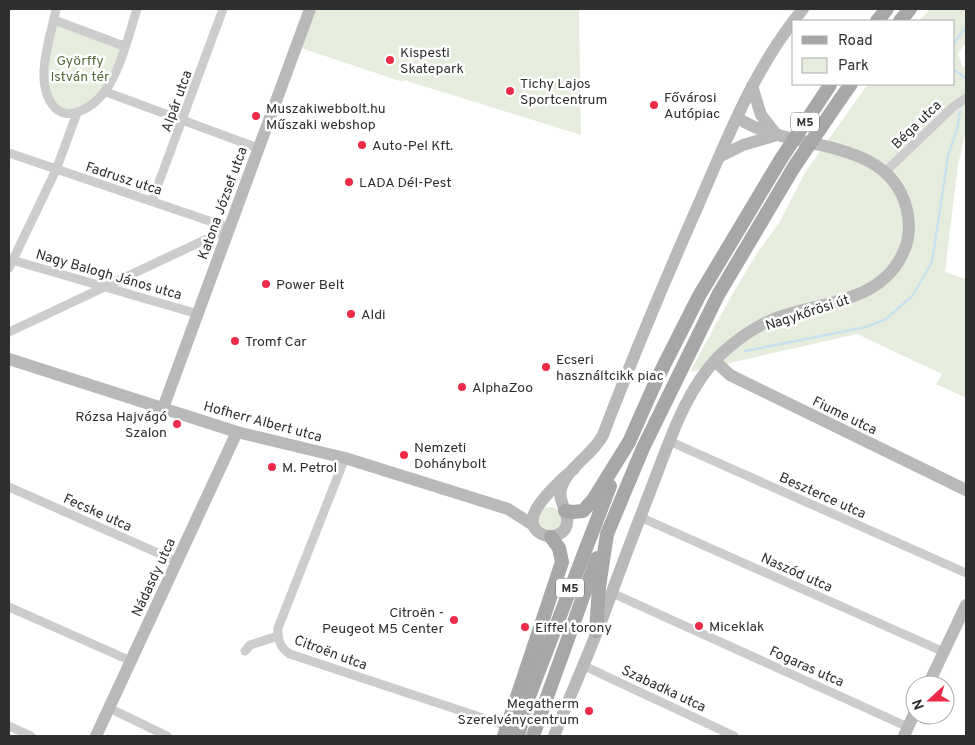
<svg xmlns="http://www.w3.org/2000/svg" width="975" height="745" viewBox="0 0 975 745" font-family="Overpass,sans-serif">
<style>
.green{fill:#e7eddd}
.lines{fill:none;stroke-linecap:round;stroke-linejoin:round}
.stream{stroke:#c8e2ee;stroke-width:2.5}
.street{stroke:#ccc;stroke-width:9}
.secondary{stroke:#b9b9b9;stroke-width:12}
.primary{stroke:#a7a7a7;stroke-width:14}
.primary-bridge{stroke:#a7a7a7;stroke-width:14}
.poi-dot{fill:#ed2b49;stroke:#fff;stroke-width:2}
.labels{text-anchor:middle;stroke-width:5;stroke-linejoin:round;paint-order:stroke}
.shield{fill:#fff;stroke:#6d6d6d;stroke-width:1}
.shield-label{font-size:12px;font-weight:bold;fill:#2f2f2f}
.poi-label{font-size:14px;fill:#2f2f2f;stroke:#fff;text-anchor:start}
.park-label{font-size:14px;fill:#566d3a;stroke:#fff}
.street-label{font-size:14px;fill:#2f2f2f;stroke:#fff}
</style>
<rect width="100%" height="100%" fill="#fff"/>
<g class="green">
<path d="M316 9H579L581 135 404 80 403 82 301 48Z"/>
<path d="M930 9H966V43L958 53 962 66 966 68V130L958 165 945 272 966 279V398L936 384 942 374 857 334 690 372 729 300 757 253 779 223 806 171 868 84H954V21H919Z"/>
<path d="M54 20 124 46 114 74 93 104 61 112 45 88Z"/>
<circle cx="550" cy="519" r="12"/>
</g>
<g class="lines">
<g class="stream">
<path d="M954 43 966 27"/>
<path d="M954 70 966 78"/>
<path d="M745 351 866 327 886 319 913 295 932 262 948 156 957 129 960 111"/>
</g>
<g class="street">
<path d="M56 9C51 38 32 82 55 108 62 114 71 115 80 111 116 98 126 42 137 9"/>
<path d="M54 20 124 46"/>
<path d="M106 92 258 148"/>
<path d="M9 153 230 228"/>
<path d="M885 172 953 107 966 98"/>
<path d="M152 201 223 9"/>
<path d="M12 260 198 314"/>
<path d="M9 268 56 170 77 113"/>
<path d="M9 332 230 228"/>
<path d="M669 441 966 573"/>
<path d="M345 458 278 628C277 639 281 649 290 654L507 726"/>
<path d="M9 487 176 561"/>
<path d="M640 517 944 652"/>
<path d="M612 593 908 727"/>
<path d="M9 607 131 661"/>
<path d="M245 651 250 645 278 636"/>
<path d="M582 665 734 736"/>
<path d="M109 708 167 736"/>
<path d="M9 726 31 736"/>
</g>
<g class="secondary">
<path d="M752 86 761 115 776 134"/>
<path d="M719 157 743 145 777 135"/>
<path d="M9 359 237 432 345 458 508 509 533 525"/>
<path d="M715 361 730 375 966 490"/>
<path d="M163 408 310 9"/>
<path d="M574 469C563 477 534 505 533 518 530 535 555 543 565 529 573 516 557 503 561 489 567 467 593 455 603 435 633 356 666 278 700 201 729 134 756 65 803 9"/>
<path d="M928 685 966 605"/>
<path d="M96 736 237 432"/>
<path d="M554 736C573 688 595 641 612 592 626 554 641 515 656 476 672 434 687 389 719 356 735 341 754 327 774 319 820 301 880 304 903 253 910 239 910 224 907 210 892 145 815 149 765 131 755 128 746 123 737 118"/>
<path d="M904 736 915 712"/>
</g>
<g class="primary">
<path d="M877 21 887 9"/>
<path d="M900 21 910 9"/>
<path d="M841 98 851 84"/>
<path d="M565 511 573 512 583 511 593 500 629 442 657 379 699 296 781 159"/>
<path d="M596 631 599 587 607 534 643 448 718 295 794 167"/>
<path d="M504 736 562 562 559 548 551 537"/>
<path d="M518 736 528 699 610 486"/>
<path d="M533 736 597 558"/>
</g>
<g class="primary-bridge">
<path d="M781 159 830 85"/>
<path d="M794 167 841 98"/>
</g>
</g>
<g class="poi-dot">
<circle cx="390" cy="60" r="5"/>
<circle cx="510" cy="91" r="5"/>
<circle cx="654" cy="105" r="5"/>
<circle cx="256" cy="116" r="5"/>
<circle cx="362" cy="145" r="5"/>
<circle cx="349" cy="182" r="5"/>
<circle cx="266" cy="284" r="5"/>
<circle cx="351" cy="314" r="5"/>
<circle cx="235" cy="341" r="5"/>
<circle cx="546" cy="367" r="5"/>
<circle cx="462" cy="387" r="5"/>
<circle cx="177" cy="424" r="5"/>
<circle cx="404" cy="455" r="5"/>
<circle cx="272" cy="467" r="5"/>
<circle cx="454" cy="620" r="5"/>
<circle cx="699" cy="626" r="5"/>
<circle cx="525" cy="627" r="5"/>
<circle cx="589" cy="711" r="5"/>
</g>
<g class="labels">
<g class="shield">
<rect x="791" y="112.5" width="28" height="19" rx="4"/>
<rect x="556" y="578.5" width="28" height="19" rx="4"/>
</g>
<g class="shield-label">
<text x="805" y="126">M5</text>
<text x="570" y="592">M5</text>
</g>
<g class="poi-label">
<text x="400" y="57">Kispesti<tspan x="400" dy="16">Skatepark</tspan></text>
<text x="520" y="88">Tichy Lajos<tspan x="520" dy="16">Sportcentrum</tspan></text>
<text x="664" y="102">Fővárosi<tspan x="664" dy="16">Autópiac</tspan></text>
<text x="266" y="113">Muszakiwebbolt.hu<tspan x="266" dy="16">Műszaki webshop</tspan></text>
<text x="372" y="150">Auto-Pel Kft.</text>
<text x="359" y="187">LADA Dél-Pest</text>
<text x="276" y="289">Power Belt</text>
<text x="361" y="319">Aldi</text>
<text x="245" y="346">Tromf Car</text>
<text x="556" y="364">Ecseri<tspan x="556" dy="16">használtcikk piac</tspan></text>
<text x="472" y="392">AlphaZoo</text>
<text x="167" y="421" text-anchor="end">Rózsa Hajvágó<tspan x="167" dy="16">Szalon</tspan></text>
<text x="414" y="452">Nemzeti<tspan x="414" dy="16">Dohánybolt</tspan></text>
<text x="282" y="472">M. Petrol</text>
<text x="444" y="617" text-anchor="end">Citroën -<tspan x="444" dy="16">Peugeot M5 Center</tspan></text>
<text x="709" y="631">Miceklak</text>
<text x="535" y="632">Eiffel torony</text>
<text x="579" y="708" text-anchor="end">Megatherm<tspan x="579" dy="16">Szerelvénycentrum</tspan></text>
</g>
<g class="park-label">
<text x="80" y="65">Györffy<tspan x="80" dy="16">István tér</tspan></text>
</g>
<g class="street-label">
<text transform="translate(176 101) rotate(-70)" y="5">Alpár utca</text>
<text transform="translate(916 124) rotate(-44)" y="5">Béga utca</text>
<text transform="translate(124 178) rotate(18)" y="5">Fadrusz utca</text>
<text transform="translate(222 203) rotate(-70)" y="5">Katona József utca</text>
<text transform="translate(109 274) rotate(16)" y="5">Nagy Balogh János utca</text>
<text transform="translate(807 312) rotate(-18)" y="5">Nagykőrösi út</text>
<text transform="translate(845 415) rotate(26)" y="5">Fiume utca</text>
<text transform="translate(263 421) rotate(15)" y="5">Hofherr Albert utca</text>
<text transform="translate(823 495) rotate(24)" y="5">Beszterce utca</text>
<text transform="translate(98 512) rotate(24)" y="5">Fecske utca</text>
<text transform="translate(797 572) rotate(24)" y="5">Naszód utca</text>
<text transform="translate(153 577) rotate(-65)" y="5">Nádasdy utca</text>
<text transform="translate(331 652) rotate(20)" y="5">Citroën utca</text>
<text transform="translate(807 666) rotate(24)" y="5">Fogaras utca</text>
<text transform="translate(664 688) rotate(25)" y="5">Szabadka utca</text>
</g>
</g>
<rect width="975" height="745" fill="none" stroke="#2f2f2f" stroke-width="20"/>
<rect x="792" y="20" width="162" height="65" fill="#ffffff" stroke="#acacac"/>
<rect x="802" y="36" width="25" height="8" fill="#a7a7a7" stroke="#acacac"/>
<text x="838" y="45" font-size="15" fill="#2f2f2f">Road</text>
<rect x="802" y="58" width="25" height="15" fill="#e7eddd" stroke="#acacac"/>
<text x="838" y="70" font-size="15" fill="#2f2f2f">Park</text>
<g transform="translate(930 700) rotate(249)"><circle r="24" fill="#ffffff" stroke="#acacac"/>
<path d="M0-4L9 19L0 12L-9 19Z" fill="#ed2b49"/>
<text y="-8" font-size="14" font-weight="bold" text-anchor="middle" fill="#2f2f2f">N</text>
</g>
</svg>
